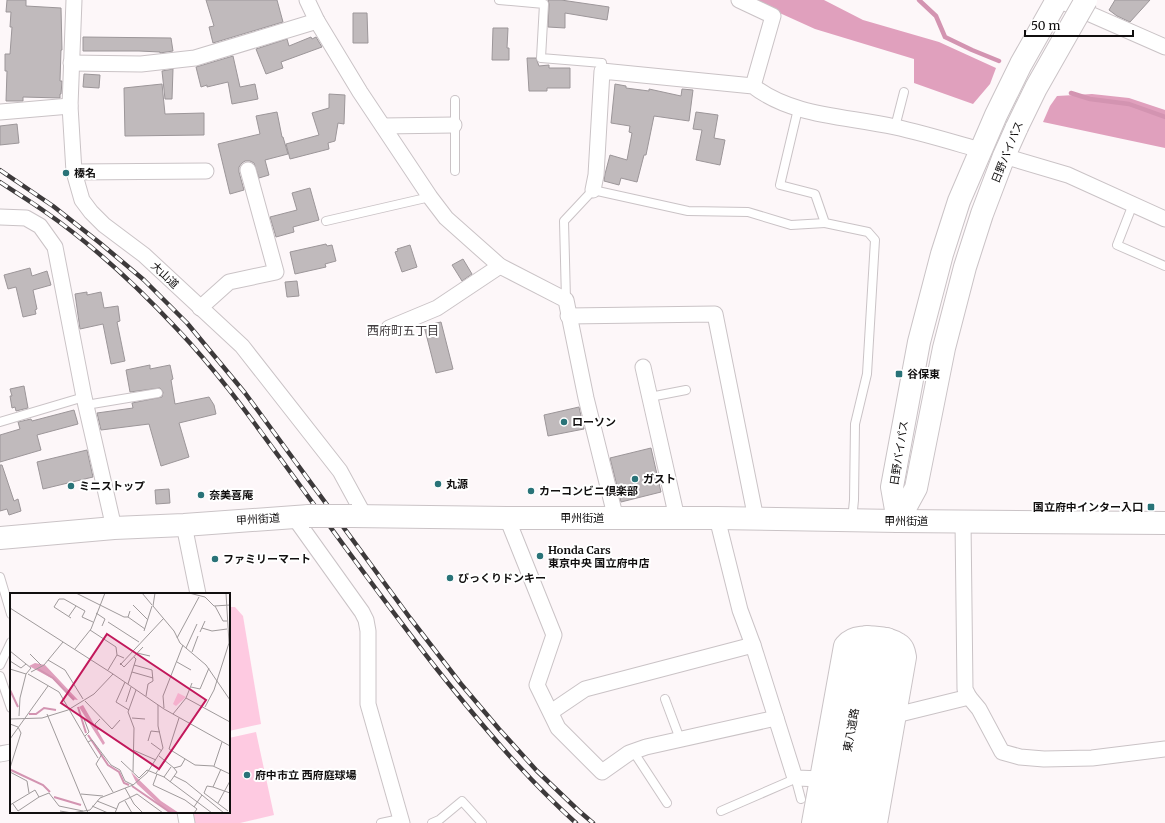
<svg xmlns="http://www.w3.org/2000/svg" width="1165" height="823" viewBox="0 0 1165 823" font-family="Merriweather,'Noto Sans JP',serif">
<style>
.green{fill:#fecae1}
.forest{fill:#e0a0bd}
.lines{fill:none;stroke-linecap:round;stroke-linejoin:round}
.stream{stroke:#d394b1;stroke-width:4.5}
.building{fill:#c0babc;stroke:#9c9699}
.lane-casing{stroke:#cac3c6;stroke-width:10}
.street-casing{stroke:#cac3c6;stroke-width:17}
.secondary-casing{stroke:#cac3c6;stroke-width:24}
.primary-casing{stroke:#cac3c6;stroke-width:24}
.highway-casing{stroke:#cac3c6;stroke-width:24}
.lane{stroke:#fff;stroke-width:8}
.street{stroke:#fff;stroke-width:15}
.secondary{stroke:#fff;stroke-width:22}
.primary{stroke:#fff;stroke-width:22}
.highway{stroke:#fff;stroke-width:22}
.rail-casing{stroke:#3d3a3b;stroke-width:4.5}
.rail{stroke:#fff;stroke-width:3;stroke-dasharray:9;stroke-linecap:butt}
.highway-bridge-casing{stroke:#cac3c6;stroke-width:24;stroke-linecap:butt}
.highway-bridge{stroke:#fff;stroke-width:22}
.poi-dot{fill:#297378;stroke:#fff;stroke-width:1.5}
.labels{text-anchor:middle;stroke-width:4;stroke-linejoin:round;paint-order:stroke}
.street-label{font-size:11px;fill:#110f0f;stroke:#fff}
.poi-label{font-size:11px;font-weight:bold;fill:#110f0f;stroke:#fff;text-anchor:start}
.neighbourhood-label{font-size:12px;fill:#423c3f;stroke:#fff}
.inset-river{fill:none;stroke:#d394b1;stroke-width:2}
.inset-road{fill:none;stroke:#9f9a9b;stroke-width:1}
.view{fill:#c2185b;fill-opacity:0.15;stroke:#c2185b;stroke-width:2}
.inset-edge{fill:none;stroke:#110f0f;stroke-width:2}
</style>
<rect width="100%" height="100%" fill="#fdf7f9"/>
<g class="green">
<path d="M229 607H235L243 616 261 724 229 731Z"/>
<path d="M256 732 274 815 240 823H195L193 812H229V738Z"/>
</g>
<g class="forest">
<path d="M751 0H824L863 20 939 42 996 68 990 84 973 104 914 83V59L815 29Z"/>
<path d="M1092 94 1129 98 1165 110V148L1043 122 1050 106 1057 96Z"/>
</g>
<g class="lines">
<g class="stream">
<path d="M919 0 936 16 945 37 972 50 999 61"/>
<path d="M1071 93 1090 99 1129 104 1165 117"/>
</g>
</g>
<g class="building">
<path d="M7 0H26V6L61 8 62 50H61L60 81H62L61 94H60V98L23 97V101H6L7 71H5V54H10L12 27H10L11 12H6Z"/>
<path d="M206 0H277L283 22 213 43 209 27 214 26Z"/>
<path d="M548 0H561L609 7 607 20 565 13V28L548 27 549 4Z"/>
<path d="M1115 0H1150L1130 22 1117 16 1109 10Z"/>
<path d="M353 13H367L368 43H353Z"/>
<path d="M493 28H508L507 48H509V60H492Z"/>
<path d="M83 37 171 38 173 51 160 53V52L139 51H83Z"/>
<path d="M311 37 312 39 316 37 322 47 281 62 283 68 266 74 256 49 287 39 289 46Z"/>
<path d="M233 56 240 87 255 84 258 99 232 104 228 82 207 87V85L201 87 196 67Z"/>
<path d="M527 58H536L539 66 549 65V68H570V88H547V91H529Z"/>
<path d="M173 69 172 99H165L162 71Z"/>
<path d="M84 74 100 75 99 88 83 87Z"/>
<path d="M162 84 165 114 204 113V135L125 136 124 88Z"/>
<path d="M615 84 626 86V88L649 91V89L681 96 682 89 693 90 689 121 654 116 646 155H644L637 182 621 178 619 185 604 181 605 174 610 155 627 160 632 133 629 132 630 126 611 123Z"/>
<path d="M329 94 345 95 344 124 338 123 335 141 328 143 329 149 290 159 286 144 319 135 312 113 329 108Z"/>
<path d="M277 112 282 137H283L288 154 265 160 269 175 259 178 254 163 250 161H245L242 163 239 167V172L244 190 230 194 218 144 260 134 256 116Z"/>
<path d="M696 112 718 115 714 138 725 140 720 165 696 160 702 130 693 129Z"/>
<path d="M17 124 19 143 0 145V126Z"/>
<path d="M310 188 319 220 293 227 294 232 276 237 270 217 297 210 292 193Z"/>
<path d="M326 244 327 246 332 245 336 261 325 264 326 267 295 274 290 252Z"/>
<path d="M410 245 417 267 402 272 395 252 398 251 397 249Z"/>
<path d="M463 259 472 274 462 281 452 265Z"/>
<path d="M30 268 32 276 47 271 51 285 33 290 37 309 35 310 36 314 23 317 16 287 8 289 4 275Z"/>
<path d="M297 281 299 296 287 297 285 282Z"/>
<path d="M87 292V295L101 292 104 308 118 306 120 321 117 322 125 361 111 364 103 324 80 329 75 294Z"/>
<path d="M441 322 453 369 436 373 424 326Z"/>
<path d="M150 365V369L170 365 173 379 171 380 175 404 209 397 214 405 216 414 179 423 189 457 161 466 149 424 101 430 97 413 133 408 132 403 162 397 163 392 160 388 130 392 126 370Z"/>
<path d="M24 386 28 408 16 411 15 407 12 408 10 396H12L10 389Z"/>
<path d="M579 407 584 429 548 436 544 415Z"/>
<path d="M74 410 78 424 37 435 41 450 0 462V435L20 429 18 422 31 419 32 421Z"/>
<path d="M651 448 661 492 621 502 610 458Z"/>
<path d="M87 450 93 477 43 489 37 462Z"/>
<path d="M0 465H2L14 501 18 499 21 511 9 515 7 509 0 511Z"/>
<path d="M169 489 170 503 156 504 155 490Z"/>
</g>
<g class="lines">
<g class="lane-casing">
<g id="lane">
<path d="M499 0 544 4 541 58 602 63V71"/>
<path d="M455 100V171"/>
<path d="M798 109 780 185 815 194 825 223 868 232 875 240 867 374 855 424 854 500 852 520"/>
<path d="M895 127 904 92"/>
<path d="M1133 204 1117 245 1165 266"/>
<path d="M326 221 430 197"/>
<path d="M566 300 564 221 593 190 688 211 748 212 791 225 825 223"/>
<path d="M650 397 686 390"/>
<path d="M86 405 158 393"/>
<path d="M0 422 84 397"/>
<path d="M0 577 11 614"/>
<path d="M0 665 11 642"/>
<path d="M0 676 11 708"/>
<path d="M665 699 680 739"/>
<path d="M633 751 667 803"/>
<path d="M721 811 797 778V784L801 799"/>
<path d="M381 823 400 819"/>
<path d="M432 823 439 820 462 801 482 823"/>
</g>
</g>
<g class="street-casing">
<g id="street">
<path d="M74 0 70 106 74 172 82 200 91 212 104 225 144 255 242 346 340 471 364 515"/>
<path d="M307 0 317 21 360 92 430 197 446 218 500 266 566 300 586 398 616 519"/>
<path d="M739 0 773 16 753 86"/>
<path d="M1058 0 1165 47"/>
<path d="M71 63 141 64 195 58 317 21"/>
<path d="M0 112 70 106"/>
<path d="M383 126 454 125"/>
<path d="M1004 156 1068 175 1165 219"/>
<path d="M74 172 206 171"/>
<path d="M593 190 596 175 602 71 753 86C793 117 847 116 895 127 923 133 952 142 980 150"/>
<path d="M0 217 26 218 40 226 55 247 84 397 114 528"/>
<path d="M200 308 229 282 276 272 248 170"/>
<path d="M568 316 715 314 756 519"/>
<path d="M389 328 437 308 500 266"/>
<path d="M643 367 677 518"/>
<path d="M294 517 362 612 366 620 368 631V704L402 823"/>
<path d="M507 518 554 635 537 685 558 728 602 772 629 753 646 747 776 718"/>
<path d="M717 518 740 610 753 645 794 775 797 778 821 779"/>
<path d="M963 522 965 689 969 697"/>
<path d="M184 525 198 594"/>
<path d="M551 712 585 689 753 645"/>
<path d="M896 713H904L969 697 979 709 1002 752 1020 757 1044 759 1092 758 1165 749"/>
<path d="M0 754 11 752"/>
<path d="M185 812 187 823"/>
</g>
</g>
<g class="secondary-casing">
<path id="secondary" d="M898 521 1165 523"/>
</g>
<g class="primary-casing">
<g id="primary">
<path d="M813 823 845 646C846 645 848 643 849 642 859 634 889 637 898 644 903 647 904 651 905 657L876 823"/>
<path d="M834 823 867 637"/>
<path d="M855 823 887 639"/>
</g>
</g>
<g class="highway-casing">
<g id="highway">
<path d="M352 516 507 518H717L898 521"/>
<path d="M898 521 892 487 919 342 942 254 959 201 996 115 1021 64 1057 0"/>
<path d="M898 521 916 488 944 348 965 267 982 214 1004 156 1017 127"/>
<path d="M0 538 114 528 184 525 309 516"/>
</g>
</g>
<use href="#lane" class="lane"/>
<use href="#street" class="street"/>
<use href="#secondary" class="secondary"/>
<use href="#primary" class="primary"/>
<use href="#highway" class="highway"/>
<g class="rail-casing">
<g id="rail">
<path d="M0 170 53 206 100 243 144 280 187 323 245 393 410 618 461 684 499 729 537 771 579 811 593 823"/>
<path d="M0 182C15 192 30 201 44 211 93 245 137 286 177 329 218 372 253 421 288 469 337 536 385 603 436 668 480 723 524 776 576 823"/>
</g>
</g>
<use href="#rail" class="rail"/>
<g class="highway-bridge-casing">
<g id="highway-bridge">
<path d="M1017 127 1036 88 1086 0"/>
<path d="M309 516H352"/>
</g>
</g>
<use href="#highway-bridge" class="highway-bridge"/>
</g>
<g class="poi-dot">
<circle cx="66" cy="173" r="4"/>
<rect x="895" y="370" width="8" height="8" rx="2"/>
<circle cx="564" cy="422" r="4"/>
<circle cx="635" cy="479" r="4"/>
<circle cx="438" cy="484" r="4"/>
<circle cx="71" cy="486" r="4"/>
<circle cx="531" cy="491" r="4"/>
<circle cx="201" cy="495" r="4"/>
<rect x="1147" y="503" width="8" height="8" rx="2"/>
<circle cx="540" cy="556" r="4"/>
<circle cx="215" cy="559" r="4"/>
<circle cx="450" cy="578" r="4"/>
<circle cx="247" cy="775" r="4"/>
</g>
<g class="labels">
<g class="street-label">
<text transform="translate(1007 152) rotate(-68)" y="4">日野バイパス</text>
<text transform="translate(165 275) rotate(43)" y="4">大山道</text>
<text transform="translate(899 453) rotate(-81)" y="4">日野バイパス</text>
<text x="582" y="522">甲州街道</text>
<text transform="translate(258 519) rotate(-4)" y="4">甲州街道</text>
<text x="906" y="525">甲州街道</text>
<text transform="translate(851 730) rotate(-80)" y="4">東八道路</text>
</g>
<g class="poi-label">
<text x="74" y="177">榛名</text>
<text x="907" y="378">谷保東</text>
<text x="572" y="426">ローソン</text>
<text x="643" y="483">ガスト</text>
<text x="446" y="488">丸源</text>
<text x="79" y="490">ミニストップ</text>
<text x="539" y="495">カーコンビニ倶楽部</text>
<text x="209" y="499">奈美喜庵</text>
<text x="1143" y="511" text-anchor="end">国立府中インター入口</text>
<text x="548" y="554">Honda Cars<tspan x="548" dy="13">東京中央 国立府中店</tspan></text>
<text x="223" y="563">ファミリーマート</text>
<text x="458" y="582">びっくりドンキー</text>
<text x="255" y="779">府中市立 西府庭球場</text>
</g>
<g class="neighbourhood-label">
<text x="403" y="335">西府町五丁目</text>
</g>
</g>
<g transform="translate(10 593)">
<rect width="220" height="220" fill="#fdf7f9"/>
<path d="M168 100 176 104 166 113 163 111Z" fill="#fecae1"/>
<path d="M25 70 35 72 68 107 62 106 43 86 19 73ZM73 112 95 150 93 152 69 114ZM121 179 151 208 169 220H162L152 214 127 191Z" fill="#e0a0bd"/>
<path class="inset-river" d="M28 76 43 85 64 107M0 97 8 114M68 114 76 140M19 121H26L34 115 46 117M78 142 98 172 109 179 114 190 119 192M1 177 33 192 40 199M122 193 161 220M44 204 71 212"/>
<path class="inset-road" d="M66 0 114 24H118L120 18M132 0 142 12M145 0 143 13 164 38 170 50 196 72 220 107M179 0 195 4 204 13 220 12M123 12 138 27M205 13 213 28H217M44 14 49 6H54L75 18 72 24 83 29M44 14 61 25M0 15 103 81M86 20 95 26 92 33M59 23 66 13M118 24 135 36M98 29 129 49M192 35 202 38 217 36M80 37 106 54 107 62 114 65M134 38 142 13M190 39 195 28M167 45 189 4M176 55 187 31M65 56 81 36 95 0M0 58 21 75 16 81 10 105 9 123M182 59 188 43M127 60 140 63M20 61 31 72M38 67 55 77 73 106M0 68 11 75 16 71M167 69 181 77M110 70 114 74 133 54M110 72 154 25M124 72 142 77 143 88 138 91 136 103M0 76 16 81M98 77 107 62M21 79 34 72 53 49M122 79 143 85M18 81 49 99 78 149 82 147 101 172 110 177 115 188 123 192M103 81 154 116 220 153M115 89 106 109 119 117M118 91 126 66 124 64M181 94 190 96 199 75M176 105 220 129M75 108 102 136 110 127M116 109 121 94M195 114 204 97 219 50 216 0M154 115 153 103 173 52M37 121 78 220M163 121 176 105 182 90M122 125 135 126M169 125 159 156 185 172 203 173 220 181M0 126 32 125 58 117 84 101 103 81M74 126 79 139 75 143M0 131 8 134 11 140 0 175M88 137 85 131 90 126M0 146 38 93M138 148 141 138 150 139M78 149 88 165M141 150 152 158M123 157 146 167M92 161 86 171 103 199M149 163 164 175 171 173 175 166M111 168 129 185 137 177 154 184 202 220M204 173 212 149M211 176 203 194 220 200M0 179 17 188 19 200M123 179 124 135 118 119 126 97M146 180 156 167M147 181 143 192 175 207 187 216 184 220M164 183 176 189 214 220M154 184 161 174M160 189 167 179 164 175M203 194 197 193 194 200 218 218M115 195 124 211 133 220M71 201 93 203M87 208 107 216M115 208 122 220M208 210 220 188M3 211 8 218 29 204M0 212 25 197 29 204 39 200 49 213 73 218M82 213 98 220M184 214 192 202M50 218 62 220M62 220 80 217 90 205 123 192 137 180 153 155 148 133V112M105 220 109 210 127 201 153 220"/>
<path class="view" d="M97 41 196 107 149 176 51 110Z"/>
<rect width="220" height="220" class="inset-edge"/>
</g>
<path d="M1025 30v6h108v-6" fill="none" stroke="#110f0f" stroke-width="2"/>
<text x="1031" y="30" font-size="12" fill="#110f0f" stroke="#ffffff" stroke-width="3" paint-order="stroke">50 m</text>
</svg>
